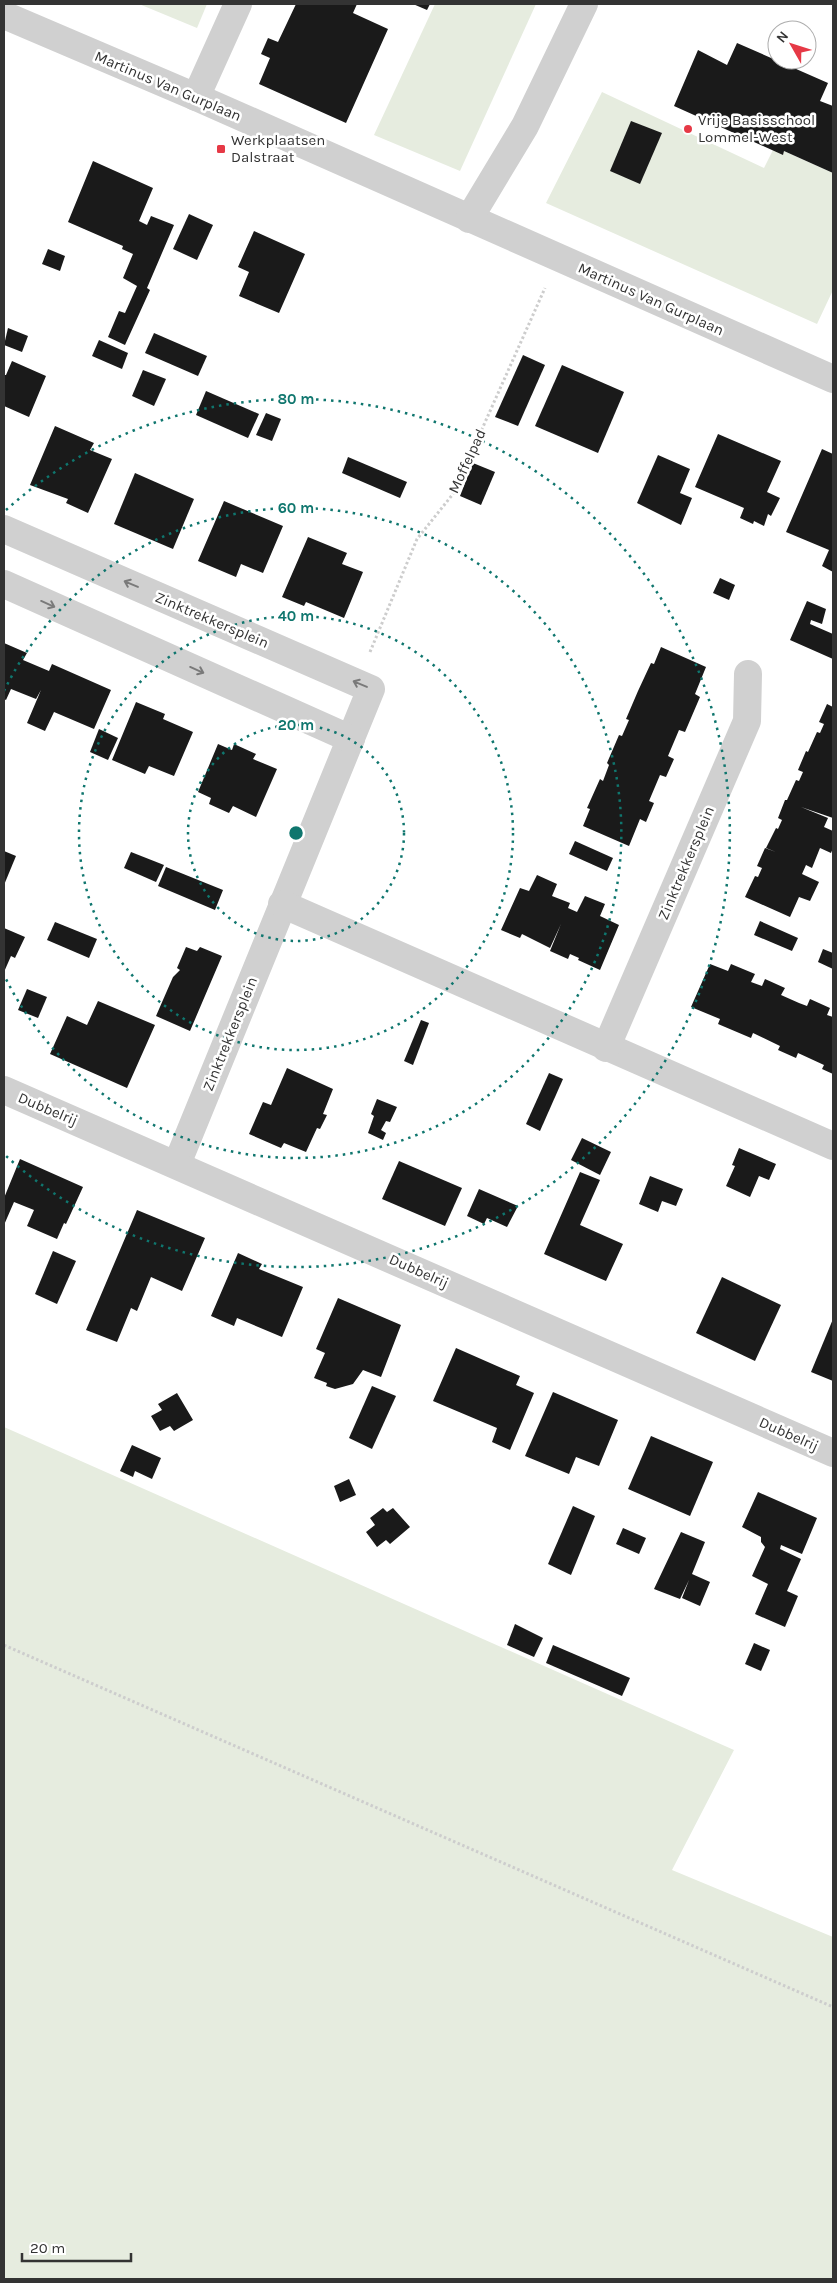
<svg xmlns="http://www.w3.org/2000/svg" width="837" height="2283" viewBox="0 0 837 2283" font-family="Karla,sans-serif">
<style>
.green{fill:#e6ecdf}
.building{fill:#1a1a1a}
.lines{fill:none;stroke-linecap:round;stroke-linejoin:round}
.path{stroke:#cdcdcd;stroke-width:3;stroke-dasharray:2.5 2.5;stroke-linecap:butt}
.street{stroke:#d0d0d0;stroke-width:28}
.oneway{stroke:#7a7a7a}
.ring{fill:none;stroke:#0f766e;stroke-width:2.5;stroke-dasharray:2.5 5}
.poi-dot{fill:#e63946;stroke:#fff;stroke-width:2}
.labels{text-anchor:middle;stroke-width:5;stroke-linejoin:round;paint-order:stroke}
.street-label{font-size:15px;fill:#333;stroke:#fff}
.poi-label{font-size:15px;fill:#333;stroke:#fff;text-anchor:start}
.centre{fill:#0f766e;stroke:#fff;stroke-width:2.5}
.ring-label{font-size:15px;text-anchor:middle;font-weight:bold;fill:#0f766e;stroke:#fff;stroke-width:5;stroke-linejoin:round;paint-order:stroke}
</style>
<rect width="100%" height="100%" fill="#fff"/>
<g class="green">
<path d="M139 4H207L197 28Z"/>
<path d="M435 4H536L460 171 374 135Z"/>
<path d="M602 92 764 168 773 150 783 154 784 151 833 173V290L817 324 546 203Z"/>
<path d="M4 1427 734 1750 672 1870 833 1937V2279H4Z"/>
</g>
<g class="building">
<path d="M296 4H357L353 13 388 29 346 123 259 84 270 58 261 54 268 38 278 42Z"/>
<path d="M413 4H430L427 10Z"/>
<path d="M737 43 828 83 820 101 833 106V173L784 151 783 155 674 106 698 50 727 65Z"/>
<path d="M631 121 662 133 640 184 610 171Z"/>
<path d="M93 161 153 188 139 221 147 225 151 216 174 225 147 288 150 290 125 345 108 337 119 311 125 313 137 286 123 278 133 254 122 249 123 246 68 222Z"/>
<path d="M189 214 213 225 197 260 173 249Z"/>
<path d="M254 231 305 254 279 313 239 296 249 272 238 267Z"/>
<path d="M48 249 65 256 60 271 42 264Z"/>
<path d="M8 328 28 336 22 352 4 345Z"/>
<path d="M154 333 207 356 198 376 145 353Z"/>
<path d="M99 340 128 353 122 369 92 356Z"/>
<path d="M523 355 545 365 518 426 495 417Z"/>
<path d="M12 361 46 376 29 417 4 406V375H6Z"/>
<path d="M562 365 624 392 598 453 535 426Z"/>
<path d="M143 370 166 379 154 406 132 396Z"/>
<path d="M206 391 259 414 248 438 196 415Z"/>
<path d="M266 413 281 419 272 441 256 435Z"/>
<path d="M55 426 94 443 90 450 112 459 88 513 66 503 68 499 30 485Z"/>
<path d="M718 434 781 461 767 492 780 498 771 516 768 514 764 526 754 521 753 524 740 518 744 508 695 487Z"/>
<path d="M822 449 833 454V572L822 566 829 550 786 532Z"/>
<path d="M658 455 690 469 680 493 692 498 681 525 637 503Z"/>
<path d="M348 457 407 482 400 498 342 473Z"/>
<path d="M473 463 495 472 481 505 460 496Z"/>
<path d="M135 473 194 499 173 549 114 524Z"/>
<path d="M224 501 283 526 263 573 241 564 236 577 198 561Z"/>
<path d="M308 537 347 553 342 564 363 572 344 618 306 602 304 606 282 597Z"/>
<path d="M720 578 735 585 729 600 713 593Z"/>
<path d="M807 601 826 609 822 624 811 620 810 624 833 634V659L790 640Z"/>
<path d="M4 643 27 653 23 660 49 671 52 664 111 690 94 729 54 712 45 731 27 723 41 690 36 699 11 689 6 700 4 699Z"/>
<path d="M661 647 706 667 695 694 700 697 685 732 679 730 668 756 674 759 666 777 660 775 649 801 654 803 646 822 640 819 629 846 583 826 590 809 587 808 600 779 603 781 609 765 607 763 619 735 622 736 629 720 626 719 638 691 651 663 654 664Z"/>
<path d="M136 702 165 714 163 719 193 732 174 776 149 766 145 774 112 760Z"/>
<path d="M827 704 833 707V818L801 807 828 818 824 827 833 831V848L831 853 820 848 812 868 806 865 802 874 819 882 810 901 799 897 790 917 745 897 755 876 758 877 762 868 757 866 765 848 776 852 766 848 776 828 778 829 782 820 778 818 785 800H787L796 780 799 781 803 772 798 770 806 751 808 752 817 732 820 733 824 724 819 722Z"/>
<path d="M99 729 118 738 108 760 90 752Z"/>
<path d="M218 744 232 750 234 744 256 754 253 759 277 769 256 817 233 806 229 813 209 804 211 798 198 792Z"/>
<path d="M575 841 613 858 607 871 569 854Z"/>
<path d="M4 851 16 856 4 885Z"/>
<path d="M131 852 164 865 156 882 124 868Z"/>
<path d="M166 867 223 890 215 910 158 886Z"/>
<path d="M537 875 557 884 552 896 570 903 568 908 577 912 585 896 605 904 600 916 619 925 600 970 578 960 579 958 570 954 568 959 550 951 561 924 550 948 522 934 520 938 501 930 520 888 529 891Z"/>
<path d="M760 921 798 938 792 951 754 935Z"/>
<path d="M55 922 97 939 89 958 47 940Z"/>
<path d="M4 928 25 937 15 958 11 956 4 972Z"/>
<path d="M186 947 197 951 200 947 222 956 190 1031 156 1016 173 977 180 970 177 968Z"/>
<path d="M823 949 833 953V969L818 962Z"/>
<path d="M710 964 728 971 731 964 755 974 751 982 762 986 765 979 785 988 781 995 799 1003 807 1006 810 999 830 1008 827 1015 833 1017V1074L822 1069 824 1065 798 1053 796 1058 778 1050 780 1046 753 1033 751 1038 718 1024 720 1019 691 1007Z"/>
<path d="M27 989 47 997 38 1018 18 1010Z"/>
<path d="M98 1001 155 1025 127 1088 50 1054 67 1016 87 1025Z"/>
<path d="M421 1020 429 1023 413 1065 404 1061Z"/>
<path d="M287 1068 333 1089 323 1114 327 1115 320 1129 317 1128 306 1152 284 1143 281 1148 249 1134 263 1102 271 1105Z"/>
<path d="M549 1073 563 1079 540 1131 526 1124Z"/>
<path d="M377 1099 397 1107 390 1122 386 1121 381 1130 386 1133 383 1140 368 1133 374 1116 371 1114Z"/>
<path d="M582 1138 611 1152 600 1175 571 1160Z"/>
<path d="M739 1148 776 1164 769 1180 759 1176 750 1197 726 1186 735 1166 732 1165Z"/>
<path d="M20 1159 83 1187 66 1224 64 1223 57 1239 27 1226 34 1210 14 1202 4 1225V1198Z"/>
<path d="M399 1161 462 1188 445 1226 382 1199Z"/>
<path d="M580 1172 600 1180 580 1225 623 1244 606 1281 544 1254Z"/>
<path d="M650 1176 683 1189 676 1206 662 1201 658 1212 639 1204Z"/>
<path d="M479 1189 518 1206 507 1227 487 1218 484 1224 467 1216Z"/>
<path d="M137 1210 205 1238 182 1291 151 1277 137 1311 131 1308 117 1342 86 1330Z"/>
<path d="M53 1251 76 1261 57 1304 35 1294Z"/>
<path d="M238 1253 262 1264 259 1269 303 1287 282 1337 237 1318 234 1326 211 1316Z"/>
<path d="M722 1277 781 1305 755 1361 696 1333Z"/>
<path d="M338 1298 401 1325 381 1377 363 1370 353 1384 335 1389 326 1386 327 1383 314 1378 325 1353 316 1349Z"/>
<path d="M833 1319V1381L811 1372Z"/>
<path d="M456 1348 520 1376 516 1385 534 1393 510 1450 492 1442 497 1428 433 1401Z"/>
<path d="M372 1386 396 1396 372 1449 349 1438Z"/>
<path d="M553 1392 618 1420 599 1466 576 1457 569 1474 525 1456Z"/>
<path d="M177 1393 193 1420 174 1431 170 1426 160 1431 151 1416 162 1410 158 1404Z"/>
<path d="M651 1436 713 1462 690 1516 628 1489Z"/>
<path d="M132 1445 161 1458 152 1479 135 1471 133 1477 120 1471Z"/>
<path d="M349 1479 356 1495 340 1502 334 1486Z"/>
<path d="M758 1492 817 1518 802 1554 781 1545 780 1549 801 1559 787 1591 798 1596 785 1627 755 1614 768 1584 752 1576 765 1547 761 1542V1537L742 1527Z"/>
<path d="M573 1506 595 1516 571 1575 548 1564Z"/>
<path d="M383 1508 387 1512 393 1508 410 1527 390 1544 386 1540 377 1547 366 1532 375 1525 370 1518Z"/>
<path d="M623 1528 646 1538 639 1554 616 1544Z"/>
<path d="M681 1532 705 1542 692 1574 710 1582 700 1606 682 1598 689 1580 680 1599 654 1589Z"/>
<path d="M515 1624 543 1638 534 1657 507 1645Z"/>
<path d="M754 1643 770 1650 761 1671 745 1664Z"/>
<path d="M553 1645 630 1678 622 1696 546 1663Z"/>
</g>
<g class="lines">
<g class="path">
<path d="M370 652 417 539 453 494 545 288"/>
<path d="M4 1645 833 2007"/>
</g>
<g class="street">
<path d="M4 15 196 97 833 379"/>
<path d="M196 97 238 4"/>
<path d="M469 219 525 126 584 4"/>
<path d="M4 529 371 689 177 1164"/>
<path d="M4 584 351 739"/>
<path d="M282 904 833 1146"/>
<path d="M606 1048 747 721 748 674"/>
<path d="M4 1090 833 1453"/>
</g>
</g>
<defs><path id="oneway-shaft" d="M-6 0H5M1.5-3L5.5 0L1.5 3" fill="none" stroke-width="1.6" stroke-linecap="round" stroke-linejoin="round" transform="scale(1.25)"/></defs>
<g class="oneway">
<use href="#oneway-shaft" transform="translate(131 584) rotate(-157)"/>
<use href="#oneway-shaft" transform="translate(48 604) rotate(24)"/>
<use href="#oneway-shaft" transform="translate(197 670) rotate(24)"/>
<use href="#oneway-shaft" transform="translate(360 684) rotate(-157)"/>
</g>
<g class="ring">
<circle cx="296" cy="833" r="108"/>
<circle cx="296" cy="833" r="217"/>
<path d="M4 691A325 325 0 1 1 4 975"/>
<path d="M6 510A434 434 0 1 1 6 1156"/>
</g>
<g class="poi-dot">
<circle cx="688" cy="129" r="5"/>
<rect x="216" y="144" width="10" height="10" rx="2.5"/>
</g>
<g class="labels">
<g class="street-label">
<text transform="translate(168 86) rotate(23)" y="5">Martinus Van Gurplaan</text>
<text transform="translate(651 299) rotate(24)" y="5">Martinus Van Gurplaan</text>
<text transform="translate(467 461) rotate(-65)" y="5">Moffelpad</text>
<text transform="translate(212 620) rotate(23)" y="5">Zinktrekkersplein</text>
<text transform="translate(686 863) rotate(-67)" y="5">Zinktrekkersplein</text>
<text transform="translate(230 1034) rotate(-68)" y="5">Zinktrekkersplein</text>
<text transform="translate(48 1109) rotate(23)" y="5">Dubbelrij</text>
<text transform="translate(419 1271) rotate(24)" y="5">Dubbelrij</text>
<text transform="translate(789 1434) rotate(24)" y="5">Dubbelrij</text>
</g>
<g class="poi-label">
<text x="698" y="125">Vrije Basisschool<tspan x="698" dy="17">Lommel-West</tspan></text>
<text x="231" y="145">Werkplaatsen<tspan x="231" dy="17">Dalstraat</tspan></text>
</g>
</g>
<circle cx="296" cy="833" r="8" class="centre"/>
<g class="ring-label">
<text x="296" y="404">80 m</text>
<text x="296" y="513">60 m</text>
<text x="296" y="621">40 m</text>
<text x="296" y="730">20 m</text>
</g>
<rect width="837" height="2283" fill="none" stroke="#333333" stroke-width="10"/>
<g transform="translate(792 45) rotate(309)"><circle r="24" fill="#ffffff" stroke="#adadad"/>
<path d="M0-4L9 19L0 12L-9 19Z" fill="#e63946"/>
<text y="-8" font-size="14" font-weight="bold" text-anchor="middle" fill="#333333">N</text>
</g>
<path d="M22 2253v8h109v-8" fill="none" stroke="#333333" stroke-width="2.5"/>
<text x="30" y="2253" font-size="15" fill="#333333" stroke="#ffffff" stroke-width="4" paint-order="stroke">20 m</text>
</svg>
